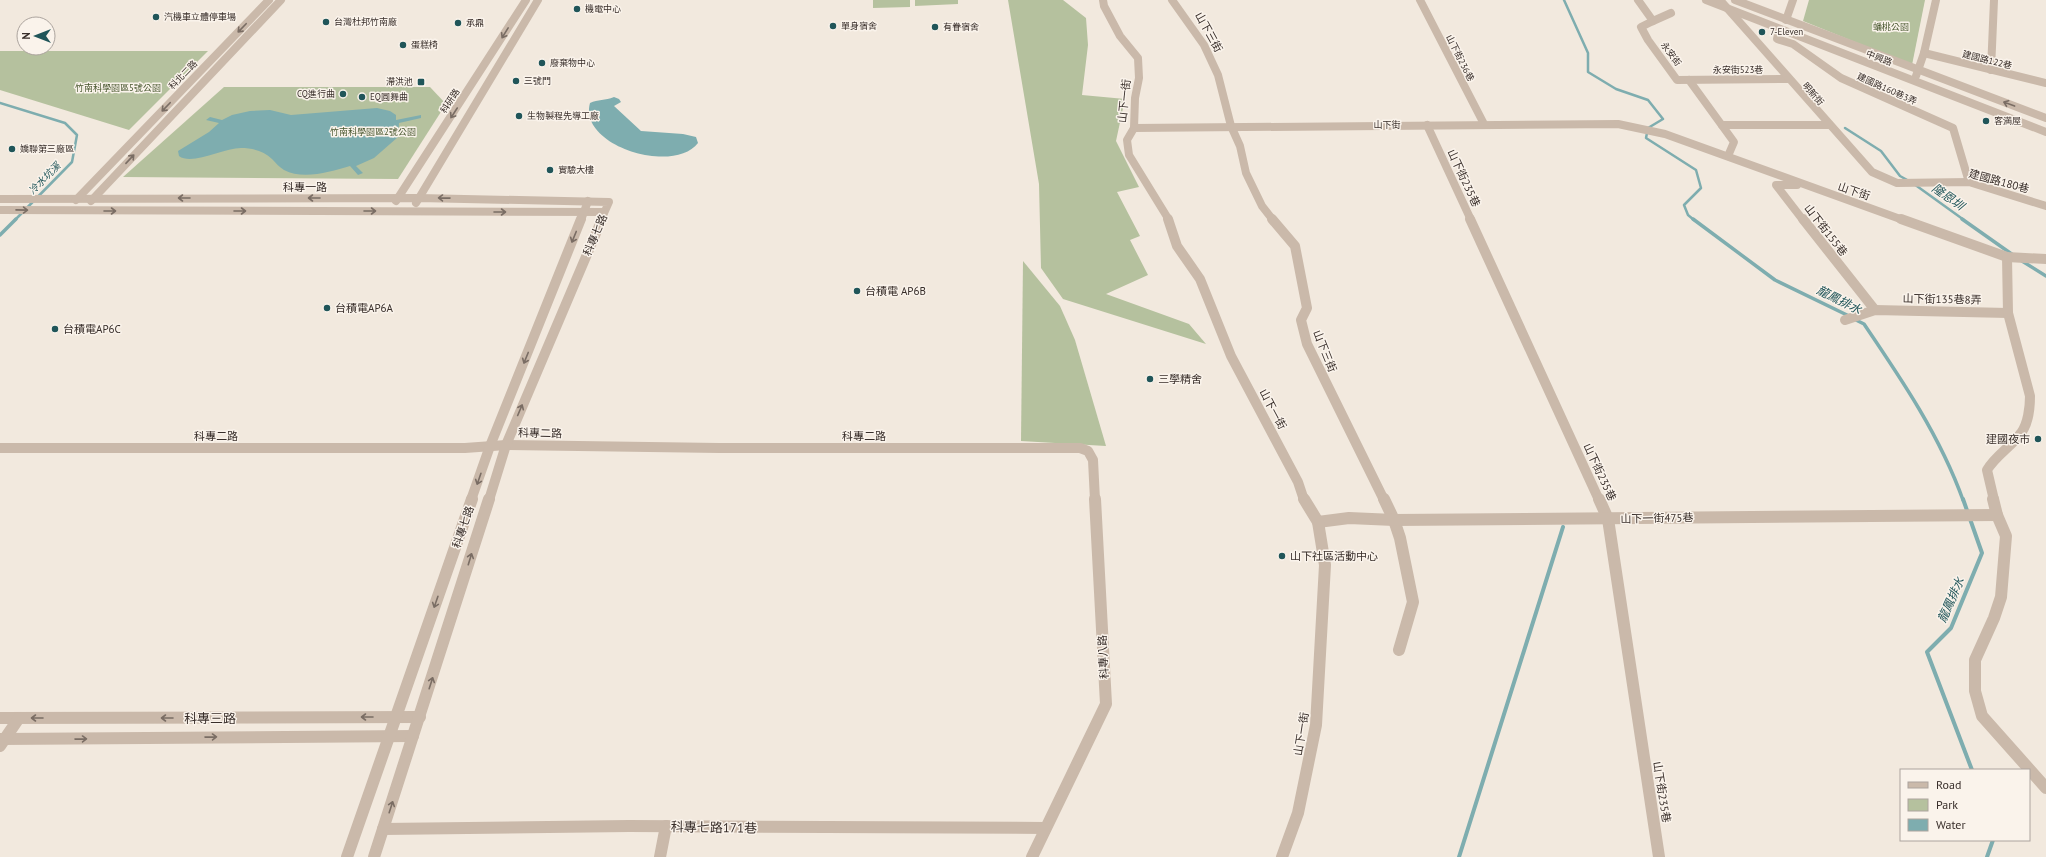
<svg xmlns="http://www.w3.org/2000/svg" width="2046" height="857" viewBox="0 0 2046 857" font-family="'PT Sans','Noto Sans TC',sans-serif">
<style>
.green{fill:#b5c19e}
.water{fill:#7eadaf}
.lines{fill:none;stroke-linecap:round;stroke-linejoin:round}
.stream-far2{stroke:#7eadaf;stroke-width:2.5}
.stream-far1{stroke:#7eadaf;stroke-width:3.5}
.stream{stroke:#7eadaf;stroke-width:4}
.minor-far2{stroke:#cab9aa;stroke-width:8}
.minor-far1{stroke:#cab9aa;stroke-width:10}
.minor{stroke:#cab9aa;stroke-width:12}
.oneway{stroke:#7a6d64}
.poi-dot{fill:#205559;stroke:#faf3eb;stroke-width:1.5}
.labels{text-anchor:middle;stroke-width:3;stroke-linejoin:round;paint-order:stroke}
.far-poi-label{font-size:9px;fill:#382e2a;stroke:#faf3eb;text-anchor:start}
.far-park-label{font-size:9px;fill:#47562e;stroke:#faf3eb}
.far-street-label{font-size:9px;fill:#382e2a;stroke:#faf3eb}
.far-water-label{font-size:10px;font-style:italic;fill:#205559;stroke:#faf3eb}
.street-label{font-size:11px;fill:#382e2a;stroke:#faf3eb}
.poi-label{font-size:11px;fill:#382e2a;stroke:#faf3eb;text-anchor:start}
.water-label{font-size:12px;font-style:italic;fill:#205559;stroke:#faf3eb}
.near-street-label{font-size:13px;fill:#382e2a;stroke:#faf3eb}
</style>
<rect width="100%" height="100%" fill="#f2e9de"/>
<g class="green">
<path d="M873 0H910V7L873 8Z"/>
<path d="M915 0H958V4L915 6Z"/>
<path d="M1008 0H1063L1086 18 1088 45 1082 95 1125 99 1116 141 1139 187 1117 192 1140 236 1130 240 1148 275 1106 294 1189 324 1206 344 1063 299 1041 268 1039 184Z"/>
<path d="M1809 0H1925L1912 65 1803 21Z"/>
<path d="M0 51H208L129 130 0 90Z"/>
<path d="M224 87H430L446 104 398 179 123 177Z"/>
<path d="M1023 261 1060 306 1075 340 1106 446 1021 441Z"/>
</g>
<g class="water">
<path d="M614 97 619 99 621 102 614 106 641 131 683 134 696 137 698 143C674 175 578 146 590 103 598 99 605 101 614 97Z"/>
<path d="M377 108 390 111 396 115V120L421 115V118L399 123 398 137 374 158 356 166 363 173 358 175 350 166C330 172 303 180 284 170 279 167 276 163 272 159 264 151 252 148 241 148 223 148 192 166 179 156L178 151 209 132 219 123 206 120 210 117 222 120 232 115 250 111 270 110 291 115Z"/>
</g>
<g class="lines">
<g class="stream-far2">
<path d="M1564 0 1588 53V72L1616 89 1648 100 1663 119 1648 128 1646 138 1696 170 1701 188 1684 205 1688 215 1694 220"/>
<path d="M0 103 65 123 77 135 72 162 15 220"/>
<path d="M1845 128 1881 151 1900 176 1909 181"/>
<path d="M1914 184 1964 220"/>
</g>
<g class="stream-far1">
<path d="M1693 219 1775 280 1849 316"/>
<path d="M1962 219 2013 255"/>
<path d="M0 235 16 219"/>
<path d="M2022 261 2046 276"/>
<path d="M1854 319 1864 324C1902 380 1940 436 1963 500"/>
</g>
<g class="stream">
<path d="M1963 499 1982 553 1951 628 1927 652 1972 770"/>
<path d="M1459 857 1563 527"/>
<path d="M1987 857 1993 840"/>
</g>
<g class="minor-far2">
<path d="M1103 0 1104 6 1120 36 1138 58 1139 78 1135 98 1134 128 1127 140 1129 155 1169 220"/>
<path d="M1172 0 1204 45 1218 75 1231 126 1240 146 1246 173 1262 206 1273 220"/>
<path d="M1420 0 1484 124"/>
<path d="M1638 0 1653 21 1641 27 1648 40 1677 80 1788 79"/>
<path d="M1706 0 2046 132"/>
<path d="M1720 0 1872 172 1897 183 1969 182 2046 206"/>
<path d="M1735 0 2046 118"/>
<path d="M1786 20 1793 0"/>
<path d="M1653 21 1671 13"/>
<path d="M1779 29 1777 39 1793 44 1841 78 1953 128 1969 182"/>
<path d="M1924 53 2046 83"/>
<path d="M1991 70 1994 0"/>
<path d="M1916 76 1924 53 1936 0"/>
<path d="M1689 80 1734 142 1728 156"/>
<path d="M1427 125 1471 220"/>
<path d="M1722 125H1829"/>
<path d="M1134 128 1618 124 1665 134 1903 220"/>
<path d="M1797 185H1776L1803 220"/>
<path d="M0 199 419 198 609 202 601 220"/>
<path d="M76 200 269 0"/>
<path d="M91 201 281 0"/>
<path d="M396 201 526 0"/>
<path d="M416 203 538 0"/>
<path d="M0 210 604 212"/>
<path d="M581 220 588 201"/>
</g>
<g class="minor-far1">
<path d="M1168 219 1177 246 1200 279 1231 356 1298 482 1304 500"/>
<path d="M1272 219 1295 246 1307 308 1301 320 1307 344 1384 500"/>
<path d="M1470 219 1599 500"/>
<path d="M1803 219 1875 310"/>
<path d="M1901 219 2007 257 2046 259"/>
<path d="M1845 320 1875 310 2008 313"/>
<path d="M0 448H465L506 445 719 448H1080L1088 451 1093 460 1095 500"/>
<path d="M471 500 490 446 581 219"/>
<path d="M489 500 506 445 602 219"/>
<path d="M1994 500 1987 470C1996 455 2011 447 2021 433 2028 424 2030 407 2030 396L2008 313 2007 257"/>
</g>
<g class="minor">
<path d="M1384 499 1394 520 1400 538 1413 602 1399 650"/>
<path d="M1599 499 1608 519 1659 857"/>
<path d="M1993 499 1997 515 2006 536 2001 597 1994 618 1975 660V691L1982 716 2046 788"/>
<path d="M1318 522 1349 518 1394 520 1997 515"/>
<path d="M0 718 420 717"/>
<path d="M0 739 413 736"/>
<path d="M0 746 19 718"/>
<path d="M383 829 629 826 1045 828"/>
<path d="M347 857 472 499"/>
<path d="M374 857 489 499"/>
<path d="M660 857 666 826"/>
<path d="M1032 857 1106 704 1095 499"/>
<path d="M1282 857 1298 813 1316 725 1325 565 1318 522 1304 499"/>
</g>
</g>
<defs><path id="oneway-shaft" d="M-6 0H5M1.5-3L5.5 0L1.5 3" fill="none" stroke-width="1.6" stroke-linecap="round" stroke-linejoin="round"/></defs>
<g class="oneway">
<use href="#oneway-shaft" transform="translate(242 28) rotate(134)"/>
<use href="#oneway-shaft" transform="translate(505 33) rotate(122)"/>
<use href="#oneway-shaft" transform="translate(2009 104) rotate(-160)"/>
<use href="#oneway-shaft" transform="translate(166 107) rotate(134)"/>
<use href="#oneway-shaft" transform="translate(454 113) rotate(123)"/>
<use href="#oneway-shaft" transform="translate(130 159) rotate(-47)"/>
<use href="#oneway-shaft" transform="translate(184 198) rotate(180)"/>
<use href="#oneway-shaft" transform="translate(314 198) rotate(180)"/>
<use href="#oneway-shaft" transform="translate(444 198) rotate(-179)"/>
<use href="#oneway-shaft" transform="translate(22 210) rotate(1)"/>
<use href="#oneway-shaft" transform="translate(110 211)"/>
<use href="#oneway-shaft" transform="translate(240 211)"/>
<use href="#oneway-shaft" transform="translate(370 211)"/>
<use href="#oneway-shaft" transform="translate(500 212)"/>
<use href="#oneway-shaft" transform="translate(574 237) rotate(112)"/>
<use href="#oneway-shaft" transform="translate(526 358) rotate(112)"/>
<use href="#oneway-shaft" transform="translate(520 410) rotate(-67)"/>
<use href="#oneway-shaft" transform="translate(479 479) rotate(109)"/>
<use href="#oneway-shaft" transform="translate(470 559) rotate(-73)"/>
<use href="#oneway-shaft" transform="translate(436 602) rotate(109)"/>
<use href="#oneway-shaft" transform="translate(431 683) rotate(-72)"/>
<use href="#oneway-shaft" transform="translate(367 717) rotate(180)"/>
<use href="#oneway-shaft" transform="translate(37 718) rotate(180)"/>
<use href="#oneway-shaft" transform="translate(167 718) rotate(180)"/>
<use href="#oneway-shaft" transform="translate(211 737) rotate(-1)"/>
<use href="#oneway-shaft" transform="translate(81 739) rotate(-1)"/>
<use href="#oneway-shaft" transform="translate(391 807) rotate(-72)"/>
</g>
<g class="poi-dot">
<circle cx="577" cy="9" r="4"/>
<circle cx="156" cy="17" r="4"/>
<circle cx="326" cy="22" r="4"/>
<circle cx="458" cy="23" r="4"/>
<circle cx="833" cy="26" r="4"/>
<circle cx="935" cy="27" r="4"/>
<circle cx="1762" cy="32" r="4"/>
<circle cx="403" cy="45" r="4"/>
<circle cx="542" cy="63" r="4"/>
<circle cx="516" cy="81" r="4"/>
<rect x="417" y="78" width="8" height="8" rx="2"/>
<circle cx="343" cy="94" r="4"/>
<circle cx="362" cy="97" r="4"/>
<circle cx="519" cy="116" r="4"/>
<circle cx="1986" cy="121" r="4"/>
<circle cx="12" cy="149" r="4"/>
<circle cx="550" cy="170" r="4"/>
<circle cx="857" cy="291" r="4"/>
<circle cx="327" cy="308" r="4"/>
<circle cx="55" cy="329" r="4"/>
<circle cx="1150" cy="379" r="4"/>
<circle cx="2038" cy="439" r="4"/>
<circle cx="1282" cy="556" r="4"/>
</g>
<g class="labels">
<g class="far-poi-label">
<text x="585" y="12">機電中心</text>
<text x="164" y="20">汽機車立體停車場</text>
<text x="334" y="25">台灣杜邦竹南廠</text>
<text x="466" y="26">承鼎</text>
<text x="841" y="29">單身宿舍</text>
<text x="943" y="30">有眷宿舍</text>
<text x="1770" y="35">7-Eleven</text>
<text x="411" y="48">蛋糕椅</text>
<text x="550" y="66">廢棄物中心</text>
<text x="524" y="84">三號門</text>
<text x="413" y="85" text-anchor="end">滯洪池</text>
<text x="335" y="97" text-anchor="end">CQ進行曲</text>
<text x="370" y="100">EQ圓舞曲</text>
<text x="527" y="119">生物製程先導工廠</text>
<text x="1994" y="124">客満屋</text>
<text x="20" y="152">嬌聯第三廠區</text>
<text x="558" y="173">實驗大樓</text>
</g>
<g class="far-park-label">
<text x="1891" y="30">蟠桃公園</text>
<text x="118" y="91">竹南科學園區5號公園</text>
<text x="373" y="135">竹南科學園區2號公園</text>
</g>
<g class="far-street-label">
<text transform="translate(1671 54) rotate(53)" y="3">永安街</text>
<text transform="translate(1460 58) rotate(63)" y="3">山下街236巷</text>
<text transform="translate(1879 58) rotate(21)" y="3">中興路</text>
<text transform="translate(1987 60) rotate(14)" y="3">建國路122巷</text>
<text x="1738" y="73">永安街523巷</text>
<text transform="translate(183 75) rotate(-46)" y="3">科北二路</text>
<text transform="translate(1887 89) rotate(24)" y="3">建國路160巷3弄</text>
<text transform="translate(1813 94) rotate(49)" y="3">明新街</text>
<text transform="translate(450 101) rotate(-57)" y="3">科研路</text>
<text x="1387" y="128">山下街</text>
</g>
<g class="far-water-label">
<text transform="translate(44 178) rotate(-45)" y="4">冷水坑溪</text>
</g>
<g class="street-label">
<text transform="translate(1209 32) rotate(61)" y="4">山下三街</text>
<text transform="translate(1124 101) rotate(-84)" y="4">山下一街</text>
<text transform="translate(1464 178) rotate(65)" y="4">山下街235巷</text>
<text transform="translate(1999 181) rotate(15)" y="4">建國路180巷</text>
<text x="305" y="191">科專一路</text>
<text transform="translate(1854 191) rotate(19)" y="4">山下街</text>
<text transform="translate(1826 230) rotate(52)" y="4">山下街155巷</text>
<text transform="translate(595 235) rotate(-67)" y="4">科專七路</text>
<text transform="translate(1942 299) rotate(1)" y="4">山下街135巷8弄</text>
<text transform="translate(1325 351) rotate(68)" y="4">山下三街</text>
<text transform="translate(1273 409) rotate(62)" y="4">山下一街</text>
<text transform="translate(540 433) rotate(1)" y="4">科專二路</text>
<text x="216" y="440">科專二路</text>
<text x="864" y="440">科專二路</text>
<text transform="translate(1600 472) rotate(65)" y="4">山下街235巷</text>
<text transform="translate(1657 518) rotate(-1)" y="4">山下一街475巷</text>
<text transform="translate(463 527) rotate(-71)" y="4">科專七路</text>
<text transform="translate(1103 657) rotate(-93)" y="4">科專八路</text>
<text transform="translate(1301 734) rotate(-81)" y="4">山下一街</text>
<text transform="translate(1662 792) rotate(81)" y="4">山下街235巷</text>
</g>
<g class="poi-label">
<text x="865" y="295">台積電 AP6B</text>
<text x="335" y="312">台積電AP6A</text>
<text x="63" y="333">台積電AP6C</text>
<text x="1158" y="383">三學精舍</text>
<text x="2030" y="443" text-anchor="end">建國夜市</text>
<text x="1290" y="560">山下社區活動中心</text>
</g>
<g class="water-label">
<text transform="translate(1948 197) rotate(35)" y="4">隆恩圳</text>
<text transform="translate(1839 300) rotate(27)" y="4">龍鳳排水</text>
<text transform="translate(1951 600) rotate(-66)" y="4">龍鳳排水</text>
</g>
<g class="near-street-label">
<text x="210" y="723">科專三路</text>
<text transform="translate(714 827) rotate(1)" y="5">科專七路171巷</text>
</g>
</g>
<rect x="1900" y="769" width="130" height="72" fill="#faf3eb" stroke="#aca49e"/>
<rect x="1908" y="782" width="20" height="6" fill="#cab9aa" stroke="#aca49e"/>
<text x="1936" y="789" font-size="12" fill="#382e2a">Road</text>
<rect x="1908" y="799" width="20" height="12" fill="#b5c19e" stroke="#aca49e"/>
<text x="1936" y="809" font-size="12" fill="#382e2a">Park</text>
<rect x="1908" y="819" width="20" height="12" fill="#7eadaf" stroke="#aca49e"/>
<text x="1936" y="829" font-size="12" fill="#382e2a">Water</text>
<g transform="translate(36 36) rotate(270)"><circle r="19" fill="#faf3eb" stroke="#aca49e"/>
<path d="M0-3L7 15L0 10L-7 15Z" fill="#205559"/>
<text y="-6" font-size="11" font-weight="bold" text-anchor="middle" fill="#382e2a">N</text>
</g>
</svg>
